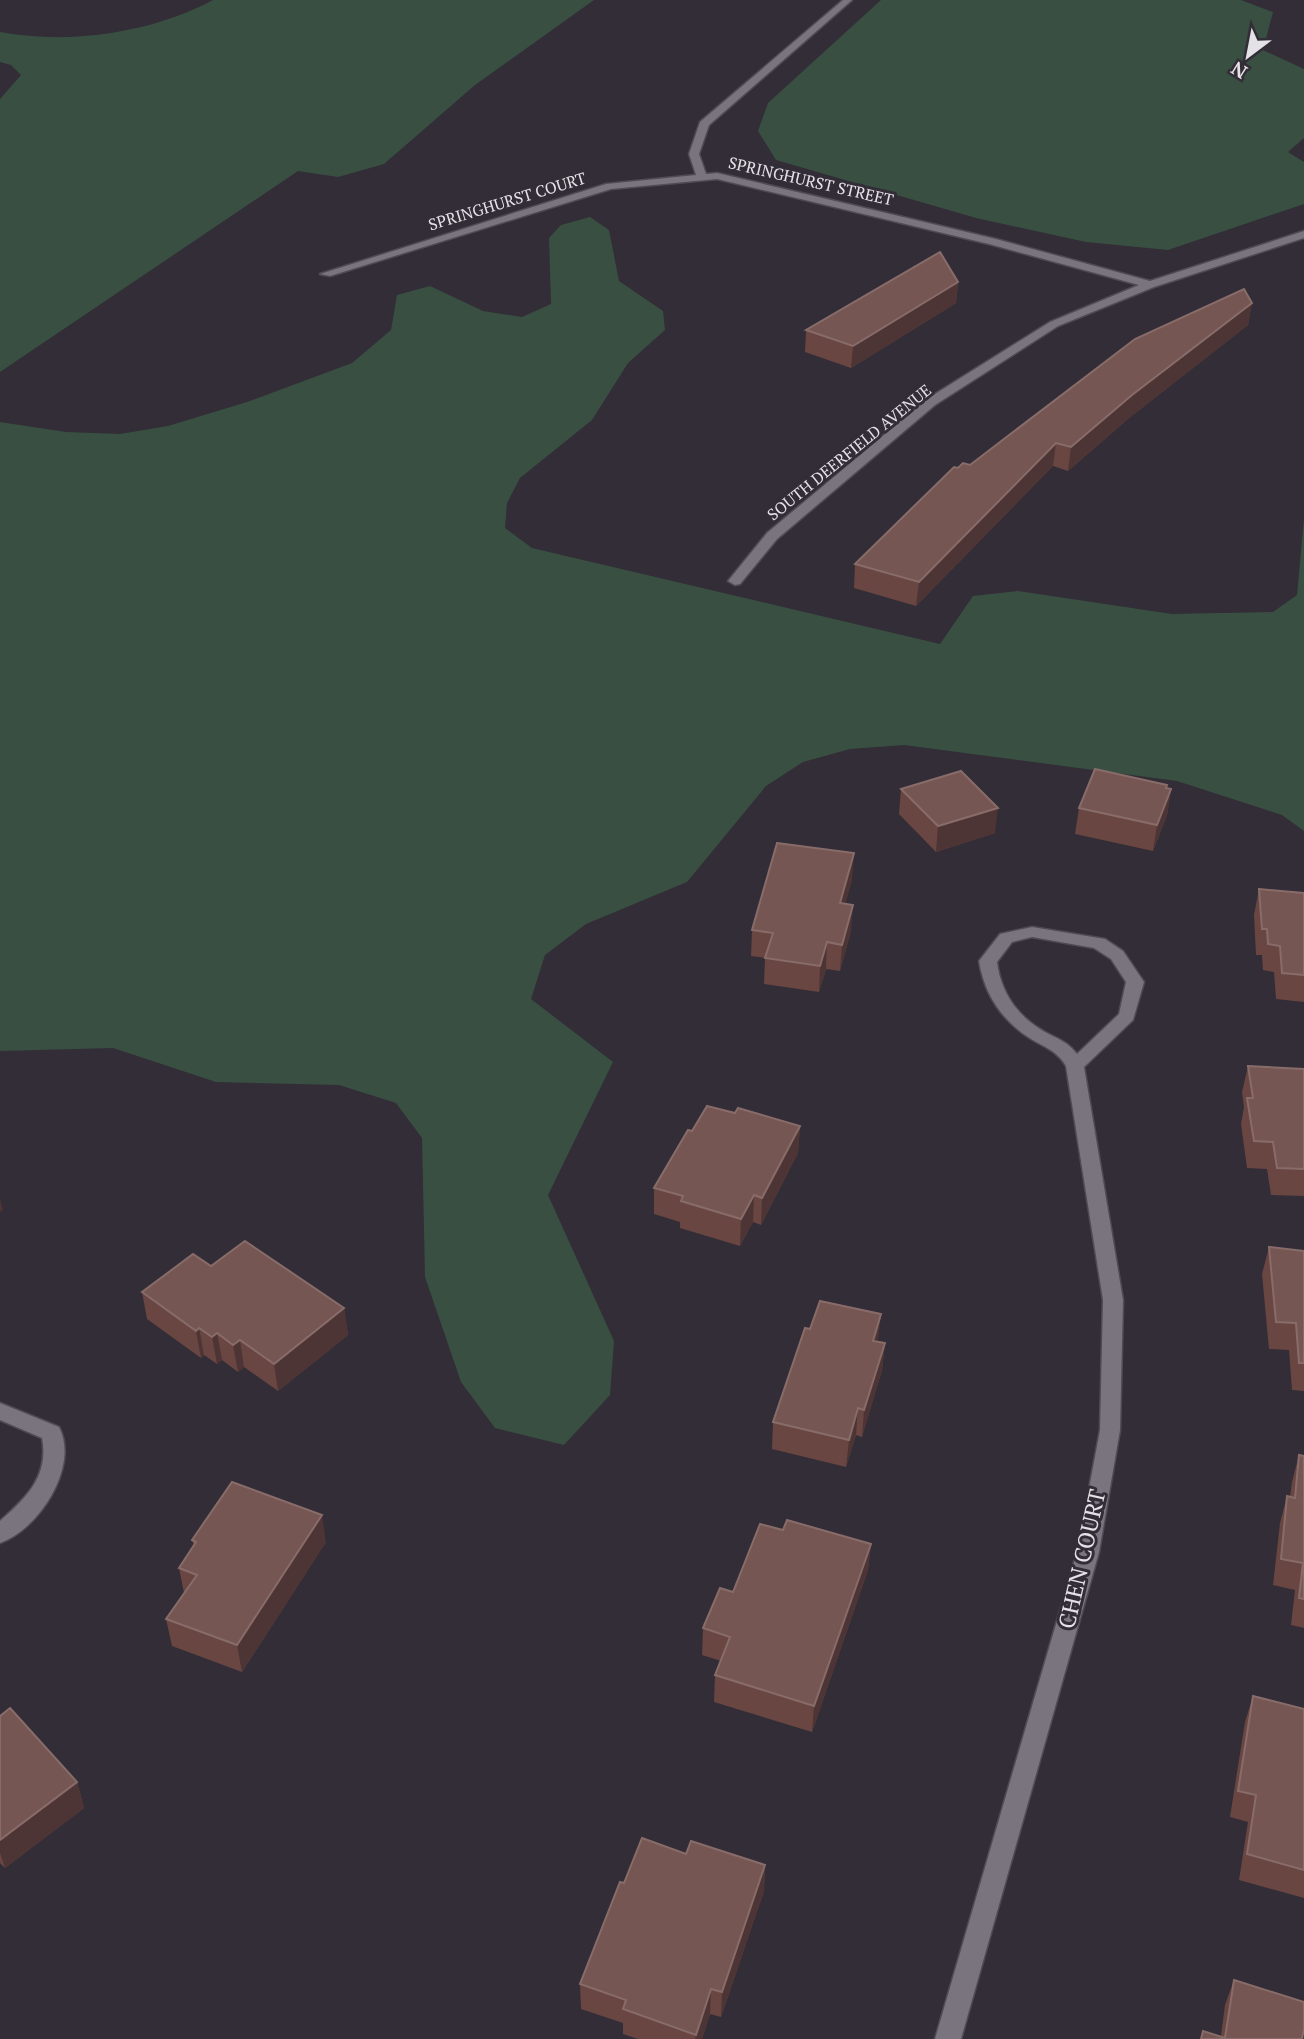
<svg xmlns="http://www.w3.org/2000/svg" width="1304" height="2039" viewBox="0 0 1304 2039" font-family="'PT Serif',serif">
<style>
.green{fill:#394f42}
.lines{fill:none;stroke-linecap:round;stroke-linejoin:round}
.street-casing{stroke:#4e4b52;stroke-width:3}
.street{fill:#79747e;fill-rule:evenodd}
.wall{fill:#694641}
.shaded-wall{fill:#4e3535}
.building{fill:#765652;stroke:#886c6a;stroke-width:2}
.labels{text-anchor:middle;stroke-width:6;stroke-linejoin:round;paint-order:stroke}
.far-street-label{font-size:16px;fill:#e4e1e7;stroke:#322d36}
.near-street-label{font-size:23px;fill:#e4e1e7;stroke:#322d36}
</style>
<rect width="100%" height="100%" fill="#322d36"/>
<g class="green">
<path d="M213 0H594L475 85 384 164 338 177 298 171 0 372V99L21 75 11 65 0 62V32C69 45 151 33 213 0Z"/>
<path d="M881 0H1241L1273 12 1263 50 1304 69V138L1288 152 1304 162V204L1168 250 1086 242 976 218 776 160 758 131 768 103Z"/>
<path d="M590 217 609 230 619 281 663 311 665 330 628 363 592 420 520 478 507 503 505 528 532 548 940 644 973 596 1018 591 1172 614 1273 612 1297 595 1304 519V831L1282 815 1177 781 904 745 850 749 803 762 766 786 687 882 586 924 545 955 531 999 613 1062 548 1195 614 1341 610 1395 564 1445 495 1428 461 1382 425 1277 422 1138 396 1103 339 1085 216 1082 113 1048 0 1051V422L66 432 120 434 168 426 247 402 352 363 391 330 397 295 430 286 483 311 522 317 551 304 549 238 561 225Z"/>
</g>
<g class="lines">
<g class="street-casing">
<g id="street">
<path d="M843 0H852L709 125 699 154 706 174 717 173 996 239 1150 281 1304 231V238L1154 287 1058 326 935 405 777 539 740 584 735 585 728 581 767 533 927 399 1050 322 1139 285 989 244 717 179 611 189 330 276 320 274 606 184 696 175 689 154 700 122Z"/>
<path d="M1032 927 1105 939 1123 951 1144 982 1133 1020 1084 1067 1123 1300 1120 1430 1099 1552 961 2039H935L1077 1552 1100 1430 1103 1300 1066 1066C1057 1050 1043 1047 1028 1037 1001 1019 984 993 979 961L1000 934ZM1032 937 1094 948 1111 959 1126 982 1119 1014 1077 1054C1068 1042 1058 1039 1045 1032 1018 1017 1001 993 997 962L1012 942Z"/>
<path d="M0 1403 59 1427C80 1467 38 1530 0 1543V1521C27 1497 49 1476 42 1438L0 1420Z"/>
</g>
</g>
<use href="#street" class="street"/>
</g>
<g class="wall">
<path d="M958 282 956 303 851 368 805 352 806 330Z"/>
<path d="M1252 303 1248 325 1129 418 1068 471 1053 466 916 606 854 588 855 564 958 468 970 465Z"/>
<path d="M1167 785V788L1171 789 1167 815 1153 851 1075 834 1079 808Z"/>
<path d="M901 789 995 833 936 852 899 814Z"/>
<path d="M852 879 845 904 851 931 840 971 826 969 819 992 764 984 765 958 751 956 752 930Z"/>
<path d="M1259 889 1304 893V1002L1276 999 1274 972 1263 970 1262 955H1256L1254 915Z"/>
<path d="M1248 1066 1304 1069V1196L1271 1195 1267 1169 1247 1168 1241 1124 1244 1107 1242 1092Z"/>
<path d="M735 1113 800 1126 798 1153 761 1225 753 1222 740 1246 680 1228V1222L654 1214V1188L692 1131Z"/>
<path d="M1269 1247 1304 1251V1391L1292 1390 1289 1350 1269 1349 1262 1274Z"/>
<path d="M211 1266 344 1308 348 1335 278 1391 244 1367 238 1372 222 1360 217 1364 204 1355 201 1358 147 1319 142 1292Z"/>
<path d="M878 1342 885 1343 882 1370 862 1437 856 1435 846 1467 772 1449 773 1422Z"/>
<path d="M1299 1455 1304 1456V1628L1291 1625 1295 1590 1273 1585 1280 1523 1287 1496 1290 1497 1292 1482Z"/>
<path d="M783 1530 871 1544 868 1570 812 1732 714 1702 715 1675 721 1661 702 1655 703 1628Z"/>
<path d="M192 1540 326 1542 242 1672 172 1646 166 1619 184 1593 179 1568 194 1546Z"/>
<path d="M1253 1696 1304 1709V1898L1239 1880 1248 1822 1230 1817 1245 1722Z"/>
<path d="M0 1716 77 1782 84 1808 5 1868 0 1863Z"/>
<path d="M686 1854 765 1865 764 1891 721 2017 710 2014 702 2039H638L623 2034V2023L581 2009 580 1984 624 1883Z"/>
<path d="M1234 1980 1302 2039H1200L1203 2031 1221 2036 1225 2005Z"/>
</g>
<g class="shaded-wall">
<path d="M958 282 956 303 851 368 853 346Z"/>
<path d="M1252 303 1248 325 1129 418 1068 471 1071 447 1132 395Z"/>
<path d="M1056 443 1053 466 916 606 919 582Z"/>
<path d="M1171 789 1167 815 1153 851 1157 825Z"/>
<path d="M998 808 995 833 936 852 938 826Z"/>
<path d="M854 853 852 879 839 929 840 903Z"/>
<path d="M853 905 851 931 840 971 842 945Z"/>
<path d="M827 942 826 969 819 992 820 966Z"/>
<path d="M800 1126 798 1153 761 1225 762 1198Z"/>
<path d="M754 1195 753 1222 740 1246 741 1219Z"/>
<path d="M0 1199 3 1210 0 1212Z"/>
<path d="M344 1308 348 1335 278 1391 274 1364Z"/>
<path d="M881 1314 878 1341H873Z"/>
<path d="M199 1328 204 1355 201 1358 196 1331Z"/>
<path d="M217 1333 222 1360 217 1364 212 1337Z"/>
<path d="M240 1340 244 1367 238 1372 233 1345Z"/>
<path d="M885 1343 882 1370 862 1437 864 1410Z"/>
<path d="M858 1408 856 1435 846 1467 849 1440Z"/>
<path d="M322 1515 326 1542 242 1672 237 1645Z"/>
<path d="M871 1544 868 1570 812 1732 814 1706Z"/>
<path d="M77 1782 84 1808 5 1868 0 1853V1840Z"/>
<path d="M765 1865 764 1891 721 2017 722 1992Z"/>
<path d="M711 1989 710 2014 702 2039H695L696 2035Z"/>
</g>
<g class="building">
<path d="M940 252 958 282 853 346 806 330Z"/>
<path d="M1244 289 1252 303 1132 395 1071 447 1056 443 919 582 855 564 954 467 958 468 963 463 970 465 1135 339Z"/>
<path d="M1095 769 1167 785 1166 788 1171 789 1157 825 1079 808Z"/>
<path d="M961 771 998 808 938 826 901 789Z"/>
<path d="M777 843 854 853 840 903 853 905 842 945 827 942 820 966 765 958 773 933 752 930Z"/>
<path d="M1259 889 1304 893V975L1282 973 1280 946 1268 944 1267 929H1262Z"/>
<path d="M1248 1066 1304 1069V1169L1277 1168 1273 1142 1254 1141 1247 1098H1253Z"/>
<path d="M707 1106 735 1113 738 1108 800 1126 762 1198 754 1195 741 1219 681 1201 683 1196 654 1188 688 1130 692 1131Z"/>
<path d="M245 1241 344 1308 274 1364 240 1340 233 1345 217 1333 212 1337 199 1328 196 1331 142 1292 193 1254 211 1266Z"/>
<path d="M1269 1247 1304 1251V1363H1299L1296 1323 1276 1322Z"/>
<path d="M820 1301 881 1314 873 1341 885 1343 864 1410 858 1408 849 1440 773 1422 805 1328 810 1329Z"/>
<path d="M1299 1455 1304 1456V1599L1299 1598 1303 1563 1281 1559 1287 1496 1295 1498Z"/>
<path d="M232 1482 322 1515 237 1645 166 1619 197 1575 179 1568 196 1542 192 1540Z"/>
<path d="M787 1520 871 1544 814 1706 715 1675 730 1637 703 1628 720 1588 733 1592 760 1524 783 1530Z"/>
<path d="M1253 1696 1304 1709V1870L1247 1854 1256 1795 1238 1791Z"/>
<path d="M10 1708 77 1782 0 1840V1716Z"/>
<path d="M642 1838 686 1854 691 1841 765 1865 722 1992 711 1989 696 2035 623 2009 626 2000 580 1984 620 1882 624 1883Z"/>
<path d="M1234 1980 1304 2002V2028L1302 2039H1201L1203 2031 1225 2038Z"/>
</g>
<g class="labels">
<g class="far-street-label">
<text transform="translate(811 181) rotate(13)" y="6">SPRINGHURST STREET</text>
<text transform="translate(507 201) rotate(-17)" y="6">SPRINGHURST COURT</text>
<text transform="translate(849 452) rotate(-39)" y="6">SOUTH DEERFIELD AVENUE</text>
</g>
<g class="near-street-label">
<text transform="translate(1082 1559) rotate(-77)" y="8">CHEN COURT</text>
</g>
</g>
<g transform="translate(1248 56) rotate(212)" stroke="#322d36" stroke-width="5" paint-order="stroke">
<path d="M0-5L12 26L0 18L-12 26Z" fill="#e4e1e7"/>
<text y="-10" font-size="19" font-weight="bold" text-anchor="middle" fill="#e4e1e7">N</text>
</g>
</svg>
